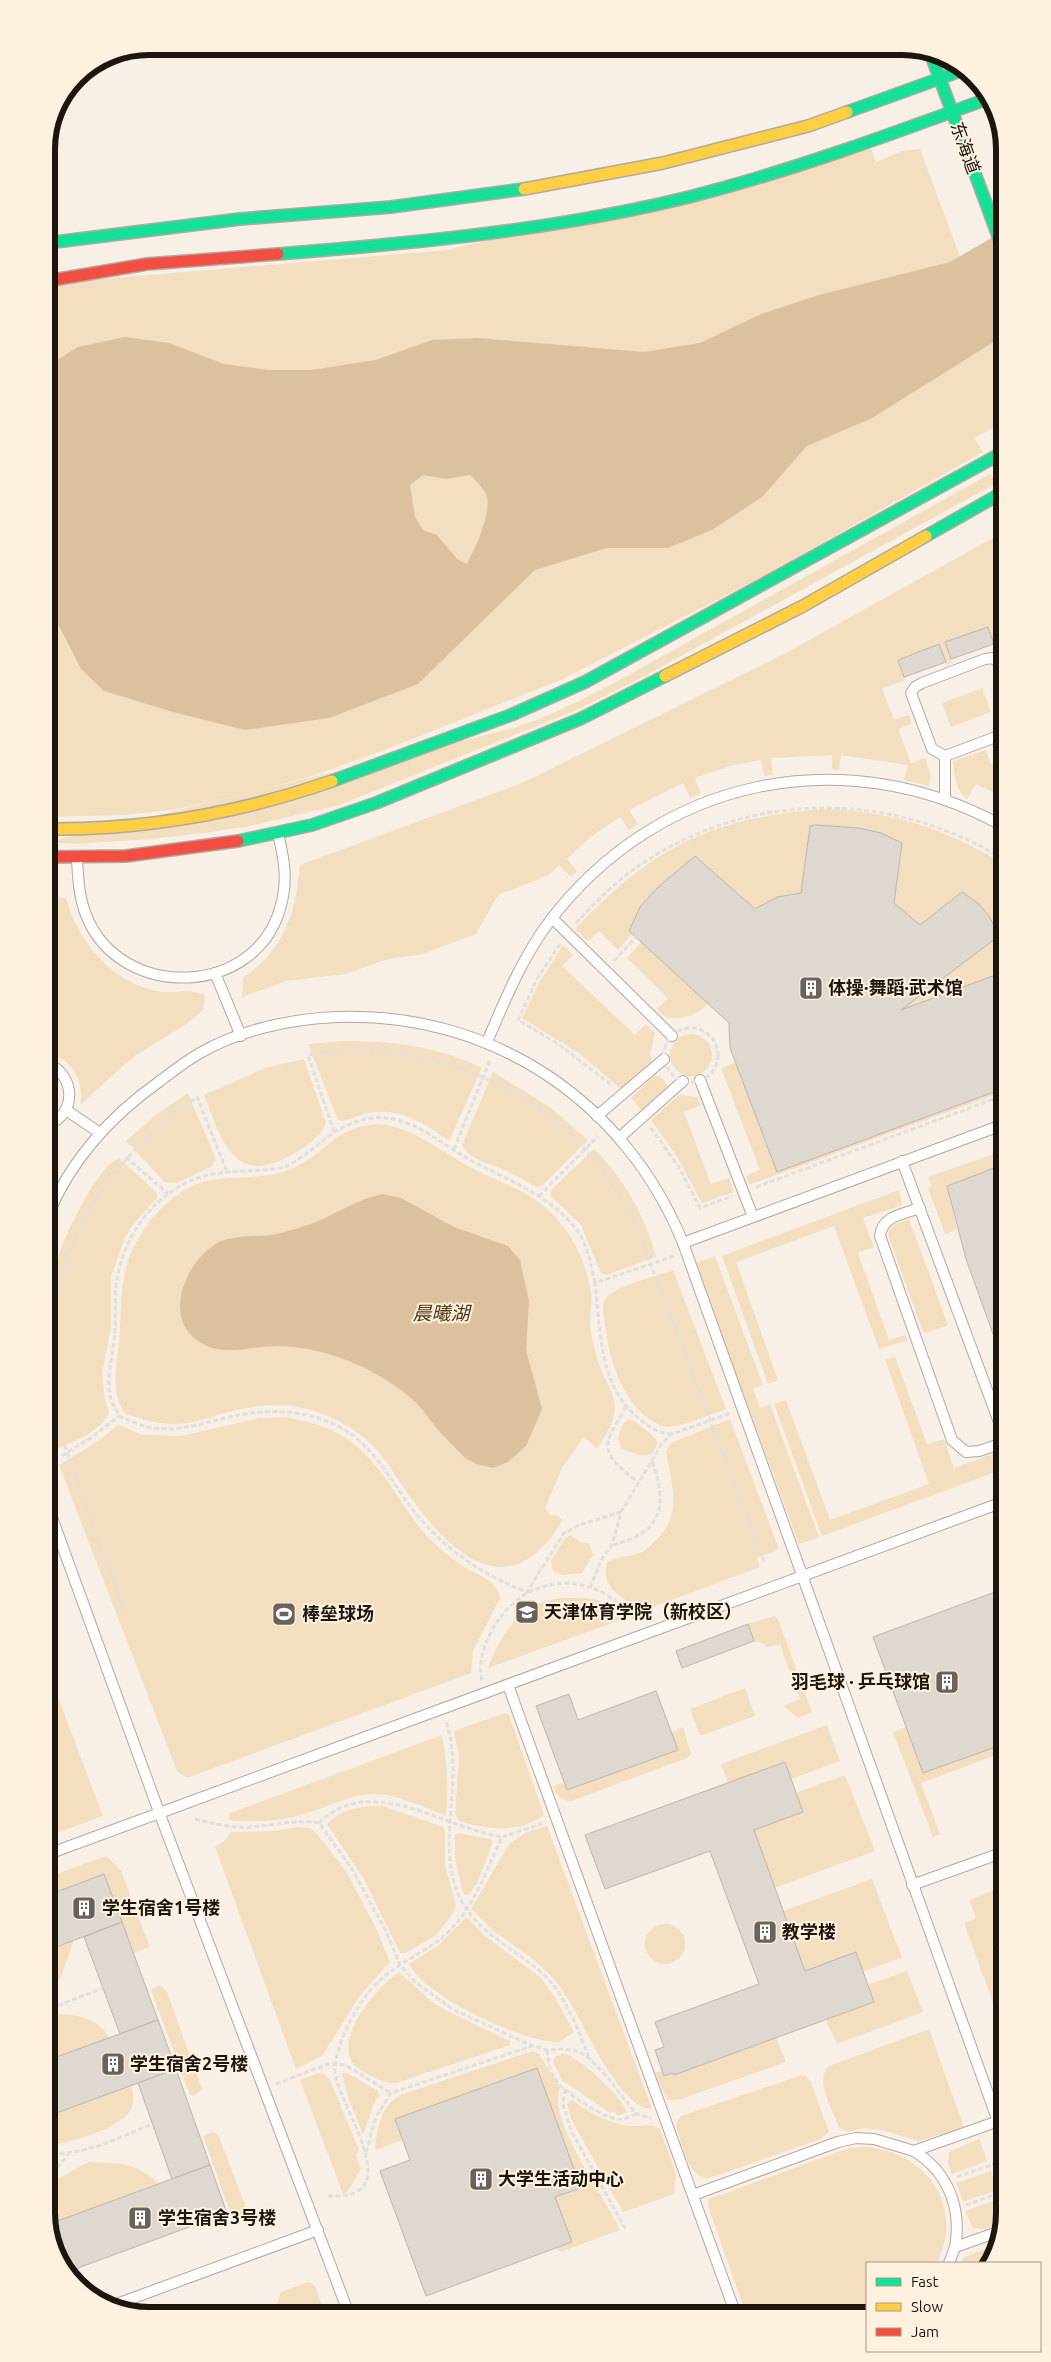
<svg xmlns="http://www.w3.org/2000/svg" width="1051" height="2362" viewBox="0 0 1051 2362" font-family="Ubuntu,'Noto Sans SC',sans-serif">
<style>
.green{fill:#f4dec0}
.water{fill:#dcc19e;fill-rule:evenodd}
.building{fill:#dfd8d0;stroke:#bdb6ae}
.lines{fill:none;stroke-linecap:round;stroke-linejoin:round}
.lane-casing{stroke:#afa9a2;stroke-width:12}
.fast-casing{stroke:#afa9a2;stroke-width:14}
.slow-casing{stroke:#afa9a2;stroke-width:14}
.jam-casing{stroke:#afa9a2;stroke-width:14}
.path{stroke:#e2dfdc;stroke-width:3;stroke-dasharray:5 2.5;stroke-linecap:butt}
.lane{stroke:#fefdfb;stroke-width:10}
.fast{stroke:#16e098;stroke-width:11}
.slow{stroke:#ffcf43;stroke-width:11}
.jam{stroke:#f24e42;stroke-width:11}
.labels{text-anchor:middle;stroke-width:4;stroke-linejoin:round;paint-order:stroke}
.street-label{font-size:18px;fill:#1c160f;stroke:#fff1e0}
.poi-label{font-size:18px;font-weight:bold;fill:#1c160f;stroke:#fff1e0;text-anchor:start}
.water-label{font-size:19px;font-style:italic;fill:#513812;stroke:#fff1e0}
.rim{fill:none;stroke:#1c160f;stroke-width:6}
</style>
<rect width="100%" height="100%" fill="#f8f0e7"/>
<g class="green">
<path d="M871 149 876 162 902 151 920 149 1000 364V425L974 438 983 452 765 575 563 679 382 751 312 776 250 793 178 809 125 815 48 817 47 289 89 280 447 250Z"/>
<path d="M990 474 994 479 993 485 641 678 579 709 339 805 245 827 204 833 151 839 75 844 48 842 514 728C546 717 575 703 605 688Z"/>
<path d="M1000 534 1001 646 995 648 988 627 946 642 952 662 947 665 939 644 898 660 905 680 882 689 894 720 909 715 912 724 898 729 911 763 925 758 931 776 929 786 904 780 908 765 841 755 839 770H832V755L771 758 773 775 764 776 761 760 730 766 695 778 701 794 690 798 683 783 629 810 638 824 629 830 620 817 592 836 567 859 577 871 571 877 559 865 549 875 498 895 476 934 422 954 385 960 346 974 286 981 242 997 243 978C284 950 296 912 300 865L522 783 786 653Z"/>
<path d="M982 688 991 712 951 727 942 703Z"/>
<path d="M986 750 991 764 1001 760V796L976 784 967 799C955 789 955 777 953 761Z"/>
<path d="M829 809C899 813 941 828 1001 862L1002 1092 749 1185 746 1176 760 1170 721 1068 736 1062 730 1048 729 1023 708 1003C701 1013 683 1020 671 1018 665 1018 661 1013 657 1009L668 998 627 958 641 942 632 934 618 950 599 931 588 941 575 929C654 846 714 816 829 809Z"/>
<path d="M48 897 66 898C79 944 114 986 164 992 178 993 193 988 205 996L203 1010 188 1023 133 1057 80 1105C85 1082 72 1059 49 1053Z"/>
<path d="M563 945 573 955 562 966 635 1035 646 1024 655 1033 650 1054 652 1061 622 1090 580 1054 522 1018 539 983Z"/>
<circle cx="691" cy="1055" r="21"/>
<path d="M343 1041C392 1041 437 1046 482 1068L449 1141C425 1124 398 1106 367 1113 357 1115 348 1123 338 1120L308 1044Z"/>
<path d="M304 1059 326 1123C320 1138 306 1146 293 1154 233 1189 222 1140 204 1095L265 1068Z"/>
<path d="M493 1072 550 1107 588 1140 543 1185 537 1187C526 1182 516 1175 505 1170 490 1164 471 1161 462 1145Z"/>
<path d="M655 1075 663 1079 668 1087 642 1111 631 1098Z"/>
<path d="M188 1093 216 1159 212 1166 177 1183 165 1182 126 1141 157 1114Z"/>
<path d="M679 1095 697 1097 701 1105 684 1112 711 1184 729 1178 734 1192 702 1203 676 1155 651 1120Z"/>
<path d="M378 1124C413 1127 440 1151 470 1167 484 1175 500 1181 515 1188 557 1208 583 1245 591 1291 593 1300 590 1311 590 1321 590 1331 593 1342 595 1351 608 1400 631 1397 597 1449L584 1437 562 1468 545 1508 550 1515 559 1516 562 1521C507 1613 446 1549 403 1487 395 1475 387 1461 377 1450 360 1431 332 1415 306 1409 282 1402 252 1406 228 1412 210 1417 191 1425 172 1424 156 1424 140 1418 125 1414 108 1389 119 1357 120 1329 121 1306 121 1280 129 1258 141 1226 172 1189 207 1181 234 1175 264 1180 289 1170 326 1155 333 1127 378 1124Z"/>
<path d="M594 1149C623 1177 646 1217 656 1257L606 1275 601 1273 581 1225 551 1196V1190Z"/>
<path d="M1002 1151V1165L947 1186 957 1230 945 1234 928 1188 932 1186 928 1177Z"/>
<path d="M119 1158 156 1192 157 1198 134 1223 125 1238 111 1276V1326L102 1374 105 1398 109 1412C101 1432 73 1442 54 1450L50 1435 49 1295C53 1278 56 1262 62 1246 71 1225 98 1166 119 1158Z"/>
<path d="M899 1190 902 1205 863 1218 874 1247 858 1253 889 1340 906 1335 908 1340 879 1349 834 1226 736 1262 778 1380 768 1384 722 1256Z"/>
<path d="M909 1219 948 1325 925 1333 922 1329 888 1235C890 1225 900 1222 909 1219Z"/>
<path d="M715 1256 763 1385 753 1389 760 1408 770 1404 819 1537 799 1544 695 1263Z"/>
<path d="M673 1270 726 1409C712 1414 676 1430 663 1426 624 1412 609 1360 605 1324 604 1316 601 1305 606 1298 615 1286 657 1276 673 1270Z"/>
<path d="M895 1357 927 1444 944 1439 954 1468 995 1453 1001 1470 822 1536 774 1404 786 1400 830 1520 929 1484 885 1360Z"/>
<path d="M286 1417C305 1421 327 1426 344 1437 385 1462 402 1514 437 1546 446 1554 455 1561 464 1567 478 1575 497 1580 500 1598L473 1651 471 1673 187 1778 177 1771 59 1465 100 1440 118 1425 143 1435 181 1436 260 1418Z"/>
<path d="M629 1419C635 1420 654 1436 658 1442L653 1453C642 1459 632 1453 621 1448L618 1438 623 1423Z"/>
<path d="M730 1419 779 1549 757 1558 760 1567 642 1611C623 1597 600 1590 607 1562 618 1556 632 1557 644 1551 649 1548 653 1542 658 1538 683 1512 671 1483 666 1452L671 1443Z"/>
<path d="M570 1535 580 1542 589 1544 593 1555 582 1573 563 1575 553 1571 551 1561 565 1538Z"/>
<path d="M585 1598 598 1600 623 1619 488 1668C500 1636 518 1606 554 1599 564 1597 575 1598 585 1598Z"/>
<path d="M774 1616 778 1619 812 1712 798 1718 784 1706 800 1699 780 1645 767 1647 761 1642 754 1641 748 1624Z"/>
<path d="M50 1676 103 1816 51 1835Z"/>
<path d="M745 1688 755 1716 700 1736 690 1709Z"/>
<path d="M505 1713 509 1715 544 1815C520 1833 486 1830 460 1821L455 1815 459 1757 454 1731Z"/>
<path d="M827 1725 840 1761 791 1779 785 1762 728 1783 721 1764Z"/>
<path d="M683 1727 691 1754 687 1758 571 1801C561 1800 556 1796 553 1786L564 1782 568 1790 677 1750 671 1732Z"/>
<path d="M906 1727 923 1773 1004 1744V1752L921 1783 940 1834 933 1837 893 1732Z"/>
<path d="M442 1735C446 1753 450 1799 445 1815 422 1807 400 1795 375 1794 348 1794 323 1810 297 1816 276 1821 254 1822 232 1821L228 1818 230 1813Z"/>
<path d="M845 1775 875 1851 774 1888 754 1830 803 1812 796 1793Z"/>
<path d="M383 1806 443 1827 445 1831V1865L456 1905 454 1912 435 1936 405 1953H400L364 1879 327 1824C343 1808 361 1806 383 1806Z"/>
<path d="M547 1826 652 2109C624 2110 592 2043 580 2020 571 2004 561 1986 548 1973 533 1958 516 1947 499 1935 489 1928 481 1917 471 1909L509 1844 525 1833Z"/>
<path d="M297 1827 310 1828 316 1833 346 1871 376 1928 390 1962 361 1994 322 2056 296 2069 215 1847 224 1841 231 1832 274 1831Z"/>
<path d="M458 1833 491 1839 493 1842 478 1882 469 1895H465L463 1892 455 1860V1835Z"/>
<path d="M106 1856 121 1871 150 1947 134 1953 122 1922 74 1940 61 1977 51 1987V1876Z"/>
<path d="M872 1879 902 1958 863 1971H805L783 1911Z"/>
<path d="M1004 1886V1926L995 1929 1000 1945 992 1948 1000 1969 1004 1968V2033L964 1923 976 1918 969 1900Z"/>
<path d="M466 1917 484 1935 541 1978 556 1999 574 2032 559 2042C524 2043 424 1996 409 1964L439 1945Z"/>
<circle cx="665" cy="1944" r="20"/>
<path d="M907 1971 923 2012 837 2044 826 2020 874 2002 868 1985Z"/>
<path d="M399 1972 431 2001 445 2010 510 2041V2045L396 2083C383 2083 375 2078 364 2072 360 2069 354 2066 352 2062 336 2033 378 1987 399 1972Z"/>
<path d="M160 1985 167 1992 202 2089 194 2096 190 2095 151 1990Z"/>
<path d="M59 2014C72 2015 85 2016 96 2023 113 2035 139 2085 132 2107 126 2127 70 2143 52 2145L51 2017Z"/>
<path d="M929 2029 964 2128 918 2141 882 2130 863 2128 849 2132 840 2129C833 2111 814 2081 829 2066Z"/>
<path d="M776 2038 786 2062 681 2099 667 2100 655 2073 662 2071 664 2076 673 2073 674 2075Z"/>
<path d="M533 2051 539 2054 560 2088C546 2119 607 2199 620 2230L563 2251H558L557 2248 572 2242 555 2197 581 2188 537 2068 395 2119 402 2140 376 2150 375 2147C379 2124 379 2109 400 2095Z"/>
<path d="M564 2053C581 2059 621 2096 627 2112L618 2116 614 2112 610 2113 562 2080 553 2062 555 2057Z"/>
<path d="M318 2073 324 2074 330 2080 359 2150 356 2155 361 2169 348 2191 343 2194 300 2080Z"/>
<path d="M342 2073H347L378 2091 379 2096C369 2108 370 2121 363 2134L348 2098Z"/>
<path d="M799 2076H806L811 2082 829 2132 821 2139 718 2175C715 2176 710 2178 707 2178 687 2177 681 2140 676 2125L681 2116Z"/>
<path d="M572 2100C590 2113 611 2125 633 2126 643 2127 652 2122 660 2129L676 2174 674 2194 623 2212 571 2119 567 2104Z"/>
<path d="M212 2132 218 2134 245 2205V2212L240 2217 232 2218 203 2136Z"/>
<path d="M979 2139 987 2161 952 2174 948 2163 949 2152Z"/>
<path d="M864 2147C910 2149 951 2184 946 2234 945 2244 941 2254 937 2263H867V2311H745L708 2206 709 2199 846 2149Z"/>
<path d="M88 2162C123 2165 129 2159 159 2183L52 2223V2182Z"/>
<path d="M991 2171 997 2190 963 2202 956 2183Z"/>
<path d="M1001 2198 1005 2210 1001 2223 985 2229 973 2228 965 2211Z"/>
<path d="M994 2246 988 2263H961L964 2257Z"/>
<path d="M308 2282 315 2285 325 2314 273 2315 281 2292Z"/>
</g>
<g class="water">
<path d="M1000 233V338L872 418 807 446 762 497 712 530 668 548H607L535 570 418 684 329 718 245 730 173 712 104 691 81 669 52 612 48 596 47 366 78 347 125 337 169 343 224 364 268 370H311L376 360 432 340 477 338 644 352 700 343 761 314 819 295 950 262ZM423 475 446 479 470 475C476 481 484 488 487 497 491 514 475 549 467 564L457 559 437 535 423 530 415 517 410 485Z"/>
<path d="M382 1194 401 1198 454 1227 508 1246 520 1260 529 1301 526 1350 542 1409 526 1446 508 1462 493 1468 476 1464 465 1458C457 1449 447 1440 439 1431 430 1421 423 1408 412 1399 376 1368 326 1347 278 1346 251 1346 225 1357 201 1343 162 1320 184 1265 214 1245 233 1232 260 1239 281 1233 292 1230 305 1226 316 1222 339 1212 359 1199 382 1194Z"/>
</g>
<g class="building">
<path d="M988 627 994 644 951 659 945 642Z"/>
<path d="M939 644 946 662 904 677 898 660Z"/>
<path d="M816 825 859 828 881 833 902 843 894 903 920 925 962 892 979 904 989 916 999 936 901 1010 1001 973 1002 1089 777 1172 730 1048 729 1023 629 931 640 907 657 888 695 856 755 909 777 897 801 893 810 826Z"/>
<path d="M1002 1165V1359L966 1259 947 1186Z"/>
<path d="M1003 1589 1004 1744 923 1773 873 1637Z"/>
<path d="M748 1624 754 1641 682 1668 676 1651Z"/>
<path d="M656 1691 678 1750 567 1790 536 1706 569 1694 578 1720Z"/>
<path d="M785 1762 803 1812 754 1830 805 1971 856 1952 874 2002 674 2075 673 2073 664 2076 655 2050 664 2047 655 2022 759 1984 710 1851 605 1889 585 1835Z"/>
<path d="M104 1874 122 1922 51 1949V1894Z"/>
<path d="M122 1922 158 2020 120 2034 84 1937Z"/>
<path d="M158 2020 176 2069 51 2115V2059Z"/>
<path d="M537 2068 581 2188 555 2197 572 2242 426 2296 380 2171 410 2160 395 2119Z"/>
<path d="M176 2069 210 2165 172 2179 138 2083Z"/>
<path d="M210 2165 227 2213 70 2271 52 2246V2223Z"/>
</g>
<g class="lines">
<g class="lane-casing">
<g id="lane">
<path d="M1001 665 993 658 985 659 922 683 915 687 911 693 932 749 945 756 1001 735"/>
<path d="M945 756V800"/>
<path d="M77 859C78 878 79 897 86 915 120 1002 258 998 281 905 288 880 284 858 278 834"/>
<path d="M552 918 672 1036"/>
<path d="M215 973 241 1036"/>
<path d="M487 1042C505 1000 522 958 549 922 658 778 843 739 1001 825"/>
<path d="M49 1064C75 1076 77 1113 49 1124"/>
<path d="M700 1080 753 1217"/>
<path d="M66 1110 100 1133"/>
<path d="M597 1116 664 1059"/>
<path d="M619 1138 683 1081"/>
<path d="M902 1161 1003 1433"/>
<path d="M920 1208C903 1214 882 1216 880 1236L952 1440 966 1452 979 1451 1003 1443"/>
<path d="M49 1213C72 1158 112 1115 160 1081 173 1071 186 1061 200 1053 240 1030 290 1019 336 1017 490 1011 625 1100 683 1243L1005 2141"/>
<path d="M683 1243 1002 1125"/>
<path d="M50 1512 159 1812 349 2314"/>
<path d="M508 1685 735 2312"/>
<path d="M51 1853 1003 1502"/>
<path d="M912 1885 1004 1852"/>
<path d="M914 2151C948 2172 962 2208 955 2247"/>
<path d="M693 2195 838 2142 856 2138 874 2139 914 2151 1004 2119"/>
<path d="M949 2263 955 2247 998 2232"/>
<path d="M114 2305 318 2230"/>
</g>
</g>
<g class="fast-casing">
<g id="fast">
<path d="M931 55 1000 241"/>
<path d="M847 112 966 69"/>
<path d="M47 243 240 219 391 207 524 189"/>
<path d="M278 254C416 243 555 230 689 197 791 171 889 135 987 99"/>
<path d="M926 536 1000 494"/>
<path d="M332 781 511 715 585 682 1000 454"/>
<path d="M238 841 312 825 376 803 580 719 665 676"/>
</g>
</g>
<g class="slow-casing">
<g id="slow">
<path d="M524 189 663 163 808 126 847 112"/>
<path d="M665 676 803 606 926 536"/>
<path d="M48 829C146 830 240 813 332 781"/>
</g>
</g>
<g class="jam-casing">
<g id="jam">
<path d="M47 281 147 264 278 254"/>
<path d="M48 857 126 856 238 841"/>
</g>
</g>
<g class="path">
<path d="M576 923C595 903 614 883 637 867 745 791 889 789 1001 858"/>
<path d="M560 944 537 979 518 1020 557 1043 613 1086"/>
<path d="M614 961 636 937"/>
<circle cx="691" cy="1055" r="27"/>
<path d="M651 1128 679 1167 700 1208 732 1196"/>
<path d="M334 1132 308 1055C410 1037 522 1077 590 1155 607 1175 620 1196 633 1218L765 1564"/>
<path d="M454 1149 490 1060"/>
<path d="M126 1157 168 1194"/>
<path d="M756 1187 1002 1096"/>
<path d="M539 1196 598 1136"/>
<path d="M595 1283C591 1267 588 1245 578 1232 550 1193 505 1180 465 1157 437 1141 408 1114 373 1118 347 1121 329 1135 310 1151 302 1156 293 1164 284 1167 259 1173 233 1169 208 1175 162 1186 127 1228 118 1274 114 1291 116 1309 115 1327 115 1350 106 1372 110 1395 111 1402 116 1409 119 1416 130 1421 142 1427 154 1428 180 1431 201 1424 225 1418 264 1409 299 1408 336 1425 378 1445 394 1491 424 1523 452 1554 487 1577 527 1592L564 1533 579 1525 621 1512"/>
<path d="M625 1407C621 1418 610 1431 608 1442 605 1459 627 1473 638 1482"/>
<path d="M672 1434C659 1434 651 1428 641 1420 598 1388 601 1330 595 1283L674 1256"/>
<path d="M62 1456 92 1437 119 1416"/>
<path d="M613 1545C663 1532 668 1506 652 1461"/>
<path d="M590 1588 601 1560 612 1545 621 1512 663 1442 672 1434 731 1413"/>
<path d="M125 1612C107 1564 89 1517 73 1469 68 1453 60 1436 56 1419 28 1291 92 1167 197 1097L227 1172"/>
<path d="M482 1680C478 1666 483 1649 489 1636 520 1571 595 1566 636 1622"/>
<path d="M446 1722C466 1779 434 1843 460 1898 478 1936 522 1951 549 1980 568 2001 579 2032 589 2058"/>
<path d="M195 1819C215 1824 233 1828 253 1827 275 1825 296 1819 319 1823L352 1869 386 1931 400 1965 414 1981 452 2009 528 2044 547 2050 564 2049 578 2051 589 2058 608 2078 636 2114 651 2118"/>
<path d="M319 1823C370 1772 442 1827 502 1837"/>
<path d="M51 2008 103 1988"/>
<path d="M547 2050C548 2062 550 2073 558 2083 566 2093 604 2118 617 2119 624 2120 630 2117 636 2114"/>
<path d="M276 2084 328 2064 345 2065 391 2093"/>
<path d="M565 2089 563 2104 571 2131 626 2230"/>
<path d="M366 2152 376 2117 391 2093 532 2046"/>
<path d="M52 2153C87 2155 120 2137 152 2124"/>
<path d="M52 2173 69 2154"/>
<path d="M957 2177 1005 2160"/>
<path d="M328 2196C410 2202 341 2109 335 2074 334 2068 336 2060 337 2055 345 2026 362 1994 386 1975 404 1960 427 1951 445 1935 474 1909 486 1871 502 1837L544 1823"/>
<path d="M966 2205 1005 2191"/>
</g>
<use href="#lane" class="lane"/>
<use href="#fast" class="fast"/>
<use href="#slow" class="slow"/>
<use href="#jam" class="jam"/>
</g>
<defs>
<g id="building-square" transform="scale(1.25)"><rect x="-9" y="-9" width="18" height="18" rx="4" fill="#69625b" stroke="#fff1e0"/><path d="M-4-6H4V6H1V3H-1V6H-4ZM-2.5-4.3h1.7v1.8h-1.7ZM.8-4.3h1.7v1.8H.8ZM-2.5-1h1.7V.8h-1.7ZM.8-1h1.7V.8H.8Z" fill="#fff"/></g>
<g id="university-square" transform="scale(1.25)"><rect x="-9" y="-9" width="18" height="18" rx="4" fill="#69625b" stroke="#fff1e0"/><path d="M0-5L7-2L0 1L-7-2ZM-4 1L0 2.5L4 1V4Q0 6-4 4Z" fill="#fff"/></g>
<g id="stadium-square" transform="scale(1.25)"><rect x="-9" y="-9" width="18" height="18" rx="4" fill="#69625b" stroke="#fff1e0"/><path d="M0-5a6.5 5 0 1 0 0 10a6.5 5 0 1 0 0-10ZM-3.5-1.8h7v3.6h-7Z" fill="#fff"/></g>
</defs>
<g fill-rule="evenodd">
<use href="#building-square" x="811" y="988"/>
<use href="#university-square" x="527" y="1612"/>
<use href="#stadium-square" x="284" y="1614"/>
<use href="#building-square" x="947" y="1682"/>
<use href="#building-square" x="84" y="1908"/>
<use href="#building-square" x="765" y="1932"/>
<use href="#building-square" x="113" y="2064"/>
<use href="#building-square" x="481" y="2179"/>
<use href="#building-square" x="140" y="2218"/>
</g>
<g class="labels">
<g class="street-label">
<text transform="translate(965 148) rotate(70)" y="6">东海道</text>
</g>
<g class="poi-label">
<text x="828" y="994">体操·舞蹈·武术馆</text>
<text x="544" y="1618">天津体育学院（新校区）</text>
<text x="302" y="1620">棒垒球场</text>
<text x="930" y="1688" text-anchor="end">羽毛球 · 乒乓球馆</text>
<text x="102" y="1914">学生宿舍1号楼</text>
<text x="782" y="1938">教学楼</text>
<text x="130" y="2070">学生宿舍2号楼</text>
<text x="498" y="2185">大学生活动中心</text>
<text x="158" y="2224">学生宿舍3号楼</text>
</g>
<g class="water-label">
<text x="441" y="1320">晨曦湖</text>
</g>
</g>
<path d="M0 0H1051V2362H0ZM149 55H902A94 94 0 0 1 996 149V2213A94 94 0 0 1 902 2307H149A94 94 0 0 1 55 2213V149A94 94 0 0 1 149 55Z" fill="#fff1e0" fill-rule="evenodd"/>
<path class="rim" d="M149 55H902A94 94 0 0 1 996 149V2213A94 94 0 0 1 902 2307H149A94 94 0 0 1 55 2213V149A94 94 0 0 1 149 55Z"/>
<rect x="866" y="2262" width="175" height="90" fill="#fff1e0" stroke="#a4998c"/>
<rect x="876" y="2278" width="25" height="8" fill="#16e098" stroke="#a4998c"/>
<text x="911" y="2287" font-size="15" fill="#1c160f">Fast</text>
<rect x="876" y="2303" width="25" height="8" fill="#ffcf43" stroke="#a4998c"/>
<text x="911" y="2312" font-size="15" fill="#1c160f">Slow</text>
<rect x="876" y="2328" width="25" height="8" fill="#f24e42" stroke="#a4998c"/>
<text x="911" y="2337" font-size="15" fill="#1c160f">Jam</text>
</svg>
